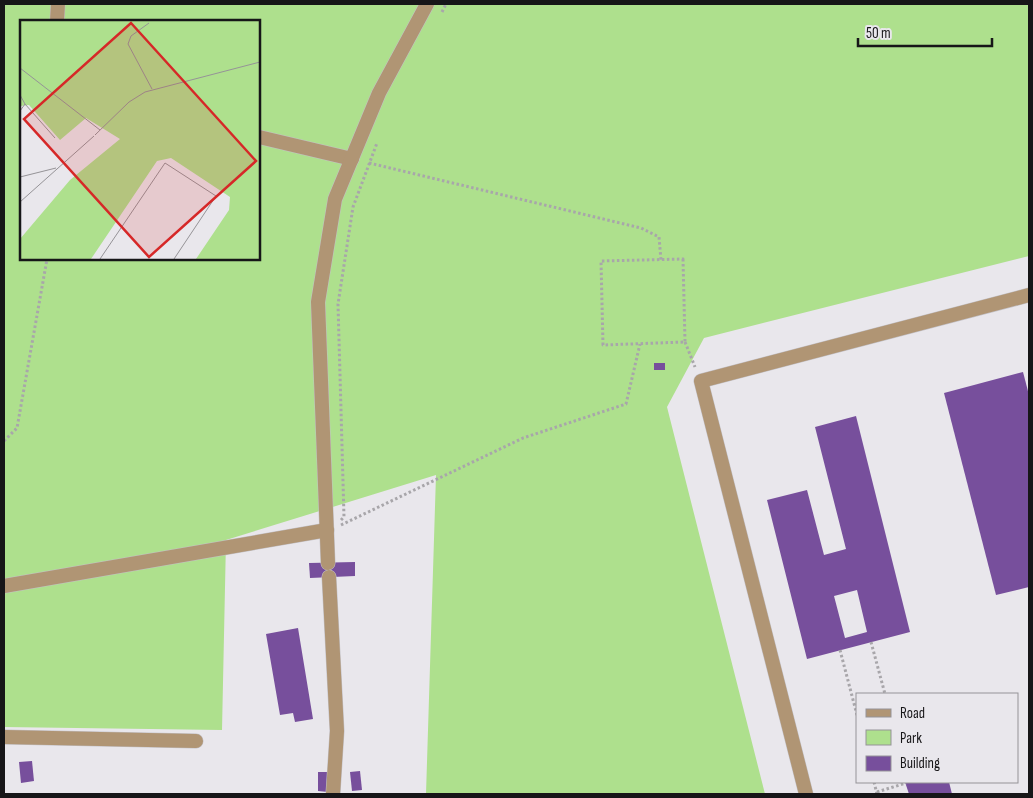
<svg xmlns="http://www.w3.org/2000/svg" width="1033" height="798" viewBox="0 0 1033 798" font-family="'Sofia Sans Condensed',sans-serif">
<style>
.green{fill:#aee08d;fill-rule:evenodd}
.building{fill:#774f9c;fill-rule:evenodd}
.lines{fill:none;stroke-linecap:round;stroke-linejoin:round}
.minor-casing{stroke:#c3c1c6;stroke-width:15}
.tertiary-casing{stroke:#c3c1c6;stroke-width:15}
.path{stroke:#a8a6aa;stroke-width:3;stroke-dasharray:2.5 2.5;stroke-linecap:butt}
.minor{stroke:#b09574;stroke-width:14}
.tertiary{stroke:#b09574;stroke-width:14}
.inset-road{fill:none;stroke:#959397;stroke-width:1}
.view{fill:#d62828;fill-opacity:0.15;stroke:#d62828;stroke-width:2.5}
.inset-edge{fill:none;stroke:#171618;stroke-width:2.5}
</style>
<rect width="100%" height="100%" fill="#e9e7ec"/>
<path class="green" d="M4 4H1029V256L704 338 667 407 765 794H426L436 475 226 540 222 730 4 727ZM21 21H259V259H21Z"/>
<g class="building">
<rect x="654" y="363" width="11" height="7"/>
<path d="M1023 372 1029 395V587L996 595 944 393Z"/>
<path d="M856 416 910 632 807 659 767 500 807 490 824 555 846 549 815 427ZM857 590 867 632 845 638 834 596Z"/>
<path d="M355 562V576L310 578 309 563Z"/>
<path d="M298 628 313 719 295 722 293 713 280 715 266 634Z"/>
<path d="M32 761 34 781 21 783 19 762Z"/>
<path d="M360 771 362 790 352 791 350 772Z"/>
<path d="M318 772H328V792L318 791Z"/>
<path d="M905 782H949L952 794H909Z"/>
</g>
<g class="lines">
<g class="minor-casing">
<g id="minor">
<path d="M57 21 58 4"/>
<path d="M259 137 352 159"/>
<path d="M4 586 327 530"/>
<path d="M4 737 196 741"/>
<path d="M806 794 701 381 1029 295"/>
</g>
</g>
<g class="tertiary-casing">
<g id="tertiary">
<path d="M328 563 318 302 335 199 379 93 427 4"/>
<path d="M329 577 337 731 333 794"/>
</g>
</g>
<g class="path">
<path d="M442 12 446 4"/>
<path d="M369 163 641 228 659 237 661 260"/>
<path d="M683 259 685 342 603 345 601 261Z"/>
<path d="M685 342 695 367"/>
<path d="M4 441 17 428 47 259"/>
<path d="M341 520 344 517 338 304 353 207 377 143"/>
<path d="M341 525 523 438 626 404 640 344"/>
<path d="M871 642 885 694"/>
<path d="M840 650 857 715"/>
<path d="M874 782 877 794"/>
<path d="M877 792 906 783"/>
</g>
<use href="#minor" class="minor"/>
<use href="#tertiary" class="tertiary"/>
</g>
<g transform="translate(20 20)">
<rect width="240" height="240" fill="#e9e7ec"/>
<path d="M0 1H240V239H176L209 190 210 177 151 138 137 141 71 239H0V219L50 160 100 119 66 98 40 120 9 85 0 86Z" fill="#aee08d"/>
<path class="inset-road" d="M129 3 111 16 108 24 132 69M0 48 80 110M0 75 5 84 0 91M5 84 35 118M75 115 109 82 125 72 240 42M0 157 36 148M0 182 74 116M80 239 145 143 196 176 154 239"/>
<path class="view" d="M111 3 236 141 129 237 4 99Z"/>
<rect width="240" height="240" class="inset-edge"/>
</g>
<rect width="1033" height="798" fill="none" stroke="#171618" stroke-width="10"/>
<rect x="856" y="693" width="162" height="90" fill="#e9e7ec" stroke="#959397"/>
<rect x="866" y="709" width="25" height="8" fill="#b09574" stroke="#959397"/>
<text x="900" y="718" font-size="15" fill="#171618">Road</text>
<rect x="866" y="730" width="25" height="15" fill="#aee08d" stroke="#959397"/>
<text x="900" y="743" font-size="15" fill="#171618">Park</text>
<rect x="866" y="756" width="25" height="15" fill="#774f9c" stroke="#959397"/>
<text x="900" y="768" font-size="15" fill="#171618">Building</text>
<path d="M858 38v8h134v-8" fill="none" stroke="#171618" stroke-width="2.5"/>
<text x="866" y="38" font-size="15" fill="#171618" stroke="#e9e7ec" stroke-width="4" paint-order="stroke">50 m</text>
</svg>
